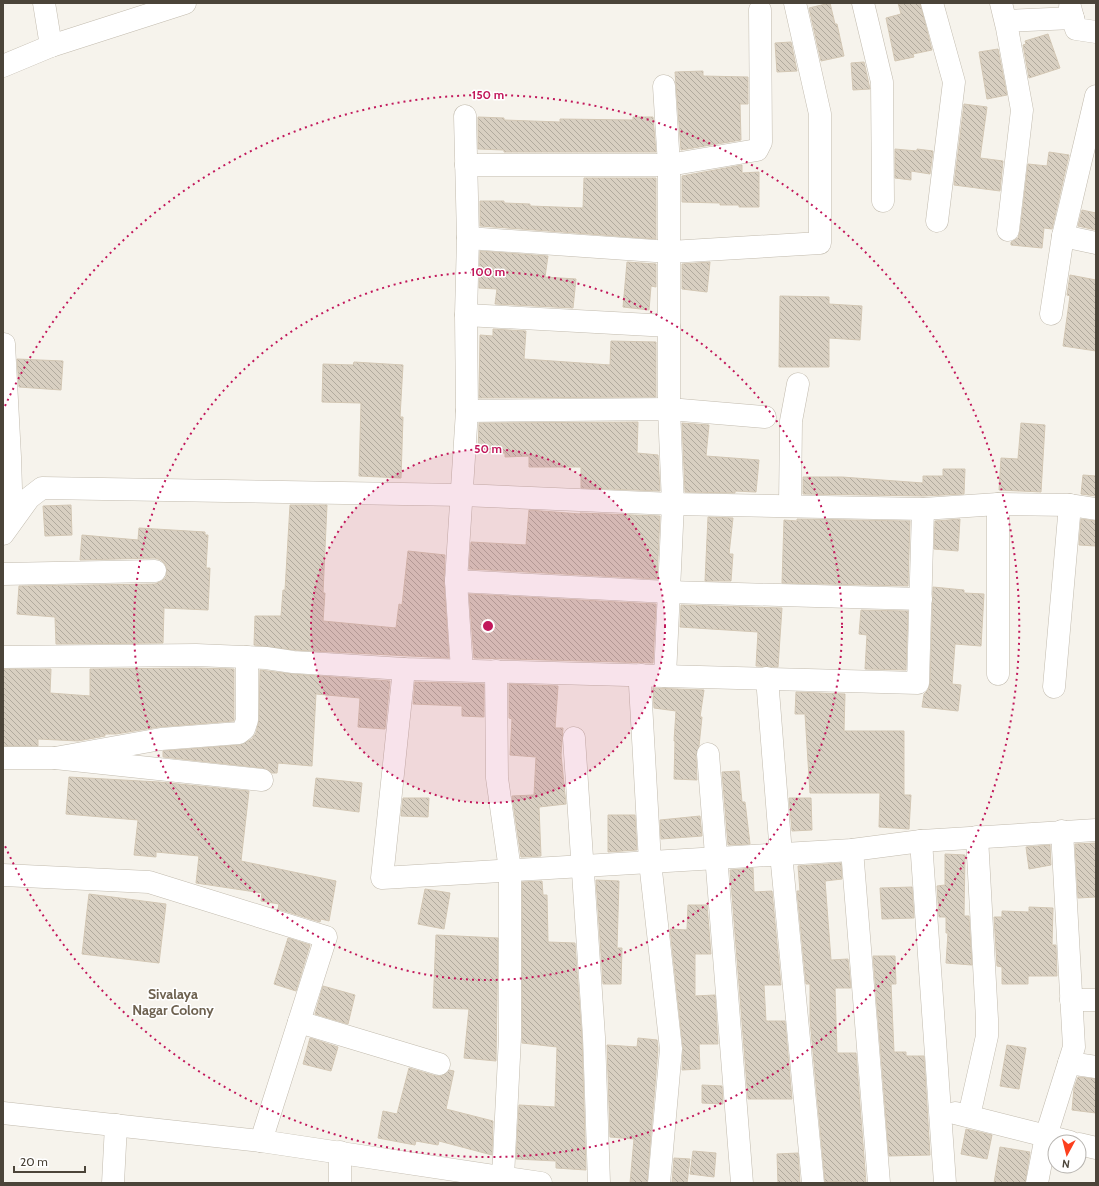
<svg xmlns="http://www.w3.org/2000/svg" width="1099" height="1186" viewBox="0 0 1099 1186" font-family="Cabin,sans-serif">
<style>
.building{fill:url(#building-back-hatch);stroke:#d3c7b4}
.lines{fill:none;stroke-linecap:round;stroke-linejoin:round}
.minor-casing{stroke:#c2bbae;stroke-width:23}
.minor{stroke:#fff;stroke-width:22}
.ring{fill:none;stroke:#c2185b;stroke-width:2;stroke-dasharray:2 4}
.labels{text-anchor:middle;stroke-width:3;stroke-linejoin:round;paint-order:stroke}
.neighbourhood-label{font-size:14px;font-weight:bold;fill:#6e6250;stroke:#fff}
.centre{fill:#c2185b;stroke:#fff;stroke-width:2}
.ring-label{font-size:12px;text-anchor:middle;font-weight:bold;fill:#c2185b;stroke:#fff;stroke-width:3;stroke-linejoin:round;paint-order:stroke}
</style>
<defs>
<pattern id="building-back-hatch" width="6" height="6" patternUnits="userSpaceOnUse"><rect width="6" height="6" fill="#d8cfc1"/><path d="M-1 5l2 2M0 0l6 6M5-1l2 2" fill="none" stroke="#b1aa9e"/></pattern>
</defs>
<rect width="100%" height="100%" fill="#f6f3ec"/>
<g class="building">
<path d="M830 3 835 24H837L844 56 821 61 809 8Z"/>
<path d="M898 3H920L932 50 913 54 914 57 895 61 886 18 901 14Z"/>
<path d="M1048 34 1060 68 1029 78 1023 45 1026 44 1025 41Z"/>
<path d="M791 42 797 71 777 72 775 43Z"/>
<path d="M998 49 1007 95 987 99 979 52Z"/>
<path d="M864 62 870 89 853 90 851 63Z"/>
<path d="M703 71V76L748 77V104H740L741 140 681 150 675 72Z"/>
<path d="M964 104 987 107 980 158 1003 161 1000 191 954 185Z"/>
<path d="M478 117 504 118V120L560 122V119L633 120V117H653L656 152H504V150L478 149Z"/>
<path d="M895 149 917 151V149L933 151 930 174 911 171V180L895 178Z"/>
<path d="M1049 152 1069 155 1052 229 1044 228 1042 248 1011 245V242L1018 238 1020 231 1028 164 1047 166Z"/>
<path d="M742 165V173L759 172V207H739V205H720V203L682 202V176Z"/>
<path d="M584 178H656V239L480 226V201H504V203L530 204V206L583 208Z"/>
<path d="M1082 210 1096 213V230L1078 226Z"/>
<path d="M480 251 548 256 545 277 576 279 573 308 495 304 497 289 479 288Z"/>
<path d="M627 262 656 264V287L651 286 649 310 623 307Z"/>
<path d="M710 262 707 292 682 289V264Z"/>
<path d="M1070 275 1096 280V351L1063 346 1070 296 1067 295Z"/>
<path d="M780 296 829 297V304L862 306 860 340 829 338V367H779Z"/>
<path d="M493 329 526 331 524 359 610 365 611 341 656 342V397L479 398 480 335 493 336Z"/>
<path d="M17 359 63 361 61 390 19 387Z"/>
<path d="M354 362 403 365 400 417H403L401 478 359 476 361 403 322 402 323 364 353 365Z"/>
<path d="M638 422 637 453 658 455 660 491 581 488V467H529V456L505 457V453L478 452 479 423Z"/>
<path d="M682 423 709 425 706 456 759 460 756 492 735 491V493L685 492Z"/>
<path d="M1021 423 1045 425 1041 492 999 490 1001 458 1018 459Z"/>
<path d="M943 469H965L964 494 923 496 803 494V477H842L923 483V476H943Z"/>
<path d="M1083 475 1096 476V496L1081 494Z"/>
<path d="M71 505 72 535 45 536 43 506Z"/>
<path d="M290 505H327L323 593H325L323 621 396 628 399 604 402 605 408 551 445 555 444 582 449 658 294 650 254 645 255 616H281L283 590H285Z"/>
<path d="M529 510 580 514V513L660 516 657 579 469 569 471 542 526 545Z"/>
<path d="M708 517 733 518 729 554H733L731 581H705Z"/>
<path d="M797 519 910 521 908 586 782 583 784 520 797 521Z"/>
<path d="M960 519 958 551 934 549 935 521Z"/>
<path d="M1081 519 1096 521V546L1079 545Z"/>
<path d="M139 528 205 532V535H208L206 568H210L208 610 164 608 163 643 56 644 55 617 17 614 19 586 155 584 162 581 166 577 167 570 165 564 161 560 155 558 80 560 82 535 138 540Z"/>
<path d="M933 587 964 590V593L984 594 981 646 955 644 952 684 961 685 958 711 922 707 924 694 928 690 930 683Z"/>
<path d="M469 594 656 604 653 663 474 658Z"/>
<path d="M681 605 782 608 778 667 756 666 758 632 680 627Z"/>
<path d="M861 610 908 611 906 670 865 669 867 635 859 634Z"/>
<path d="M196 668 234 669V721L159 727 116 734H105V736L78 741 38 739V746H3V669H51L50 693 90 696V669Z"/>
<path d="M260 670 292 674 390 681 385 729 358 727 360 698 316 694 312 766 278 763 277 773H272L263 768 163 757V751L240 745 252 739 256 733 259 720Z"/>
<path d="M415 682 484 684V717L462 716V706L413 704Z"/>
<path d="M509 684 558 686 555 728H563L561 755 566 804 539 807 541 856 521 857 512 796 534 795 536 757 510 755 512 719 509 718Z"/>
<path d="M653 688 704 690 700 717H702L699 746 696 755 697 780 674 779 675 741H674L676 711 654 708Z"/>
<path d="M796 692 845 694 844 731H904V795H911L909 829 879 827 880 793H810L805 714H795Z"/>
<path d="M739 771 742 802H745L750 844 728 845 722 772Z"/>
<path d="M69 777 159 782 249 791 241 861 336 881 329 921 321 919 320 922 278 909 279 904 261 901 262 893 196 883 199 856 156 852V857L134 855 138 820 66 814Z"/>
<path d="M316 778 362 783 359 812 313 806Z"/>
<path d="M403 798H429L428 817 401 816Z"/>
<path d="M789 798H811L812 830 792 831Z"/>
<path d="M608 815H635L637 850 608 852Z"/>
<path d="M700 816 702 836 661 839 660 820Z"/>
<path d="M1096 843V897L1078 898 1075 844Z"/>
<path d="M1050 845 1051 865 1029 869 1026 847Z"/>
<path d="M945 854 965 855 964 916H969L972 965 946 963 948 933H946V917H939L937 886 945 885Z"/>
<path d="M841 863 842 879 825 881 831 960 848 959 851 988H835L837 1053H856L866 1183H847V1181L825 1182 810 1020V984H806L797 891H800L798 866Z"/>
<path d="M753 868 754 892 772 891 781 985H764L766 1021H785L792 1099H748L730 870Z"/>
<path d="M596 880 619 881 617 948H622L621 984H603Z"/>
<path d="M542 881 543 895H547L548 942 575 943 582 1038 586 1170 556 1168V1161L516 1159 519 1105 555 1107 557 1047 522 1043V882Z"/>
<path d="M912 887 914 918 882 919 880 888Z"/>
<path d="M425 889 450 893 444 929 418 924Z"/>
<path d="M89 894 166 904 159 963 82 954Z"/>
<path d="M688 905H707L711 954H695V996L715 995 718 1044H699L700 1069 682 1070 683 1048 670 929 687 930Z"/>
<path d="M1029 907 1053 908 1052 945H1056L1057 976H1028V984H1002V967L997 966 994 917H1002V911L1029 912Z"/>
<path d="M436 935 498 938 496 1061 464 1058 469 1009 433 1008Z"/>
<path d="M288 938 310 945 296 991 274 984Z"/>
<path d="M873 956H895L896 984H891L894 1052H906V1056H924L930 1155 889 1156Z"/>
<path d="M323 986 355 995 348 1024 315 1014Z"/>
<path d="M310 1038 338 1047 331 1071 303 1064Z"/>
<path d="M638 1038 657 1040 658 1049 647 1183H630L634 1139 610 1137 607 1045 637 1047Z"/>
<path d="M1007 1045 1026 1048 1019 1089 1000 1086Z"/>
<path d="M409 1068 436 1076H442L449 1070 454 1071 446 1109 493 1121 492 1155 439 1141 438 1145 416 1141 415 1145 378 1138 383 1111 397 1114Z"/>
<path d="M1078 1077 1096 1079V1113L1072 1110 1074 1088Z"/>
<path d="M702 1085 722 1086 723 1104 702 1103Z"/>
<path d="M966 1129 992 1135 987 1159 961 1154Z"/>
<path d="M1000 1147 1030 1152 1025 1183H994Z"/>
<path d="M693 1151 716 1153 714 1177 690 1174Z"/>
<path d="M798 1153 800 1183H778L777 1154Z"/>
<path d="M674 1158 690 1159 687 1183H672Z"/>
</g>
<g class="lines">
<g class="minor-casing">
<g id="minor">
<path d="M44 3 51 46"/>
<path d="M863 3 882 82 883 201"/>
<path d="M932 3 954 82 937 221"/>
<path d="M1001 3 1007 28 1022 110 1008 230"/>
<path d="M1070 7 1076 29 1096 32"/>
<path d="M1006 21 1073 18"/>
<path d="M3 66 51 46 185 3"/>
<path d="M664 86 669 165V409L673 504 665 676"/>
<path d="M466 165H669L757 150 761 142 760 10"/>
<path d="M1063 236 1096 243"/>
<path d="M468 238 670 252 820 243V114L795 3"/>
<path d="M1051 314 1063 236 1096 96"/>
<path d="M466 315 669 326"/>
<path d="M4 344 10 457 12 521"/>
<path d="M467 411 669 409 765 417"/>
<path d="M790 505 791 421 798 384"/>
<path d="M3 534 29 498 42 488 462 495 673 504 923 509 998 504 1070 505 1096 509"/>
<path d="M3 574 155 571"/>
<path d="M456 581 668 592 921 599"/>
<path d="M3 657 196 655 266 658 293 662 404 669 918 683 923 509"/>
<path d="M404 669 382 878 852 850 921 841 1096 830"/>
<path d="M462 670 456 581 467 411 466 315 468 238 465 116"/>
<path d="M496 671 497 778 510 870V1037L503 1177"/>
<path d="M998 674V504"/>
<path d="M641 675 640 685 650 862 671 1049 659 1183"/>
<path d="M767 678 781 854 813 1183"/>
<path d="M1054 687 1070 505"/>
<path d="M574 738 594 1037 599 1183"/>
<path d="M708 754 742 1183"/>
<path d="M3 758H55L262 780"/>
<path d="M55 758 161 739 239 733 244 729 247 720V657"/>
<path d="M921 841 945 1183"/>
<path d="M852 850 879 1183"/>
<path d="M3 875 149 882 326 937 261 1141"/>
<path d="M1071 1000H1096"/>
<path d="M299 1022 439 1064"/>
<path d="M1069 1063 1096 1067"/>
<path d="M3 1113 261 1141 541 1183"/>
<path d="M955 1113 1070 1142"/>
<path d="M969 1116 987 1036V1019L977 837"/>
<path d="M1079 1144 1096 1148"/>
<path d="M113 1183 116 1125"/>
<path d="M340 1183V1152"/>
<path d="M1037 1183 1046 1136 1074 1047 1062 831"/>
</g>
</g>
<use href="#minor" class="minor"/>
</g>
<circle cx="488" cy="626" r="177" fill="#c2185b" fill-opacity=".12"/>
<g class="ring">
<circle cx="488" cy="626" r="177"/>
<circle cx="488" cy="626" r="354"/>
<path d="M5 406A531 531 0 1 1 5 846"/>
</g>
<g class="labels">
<g class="neighbourhood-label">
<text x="173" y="999">Sivalaya<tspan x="173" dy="16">Nagar Colony</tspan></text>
</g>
</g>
<circle cx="488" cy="626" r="6" class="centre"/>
<g class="ring-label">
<text x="488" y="99">150 m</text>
<text x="488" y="276">100 m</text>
<text x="488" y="453">50 m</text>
</g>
<rect width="1099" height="1186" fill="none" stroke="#4b4439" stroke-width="8"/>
<g transform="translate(1067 1154) rotate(187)"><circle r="19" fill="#ffffff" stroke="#b7b4b0"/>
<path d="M0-3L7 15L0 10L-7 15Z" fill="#fc3f1d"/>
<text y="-6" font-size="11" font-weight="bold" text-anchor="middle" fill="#4b4439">N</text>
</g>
<path d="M14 1166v6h71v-6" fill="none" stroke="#4b4439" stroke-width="2"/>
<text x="20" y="1166" font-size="12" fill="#4b4439" stroke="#ffffff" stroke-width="3" paint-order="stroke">20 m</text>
</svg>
